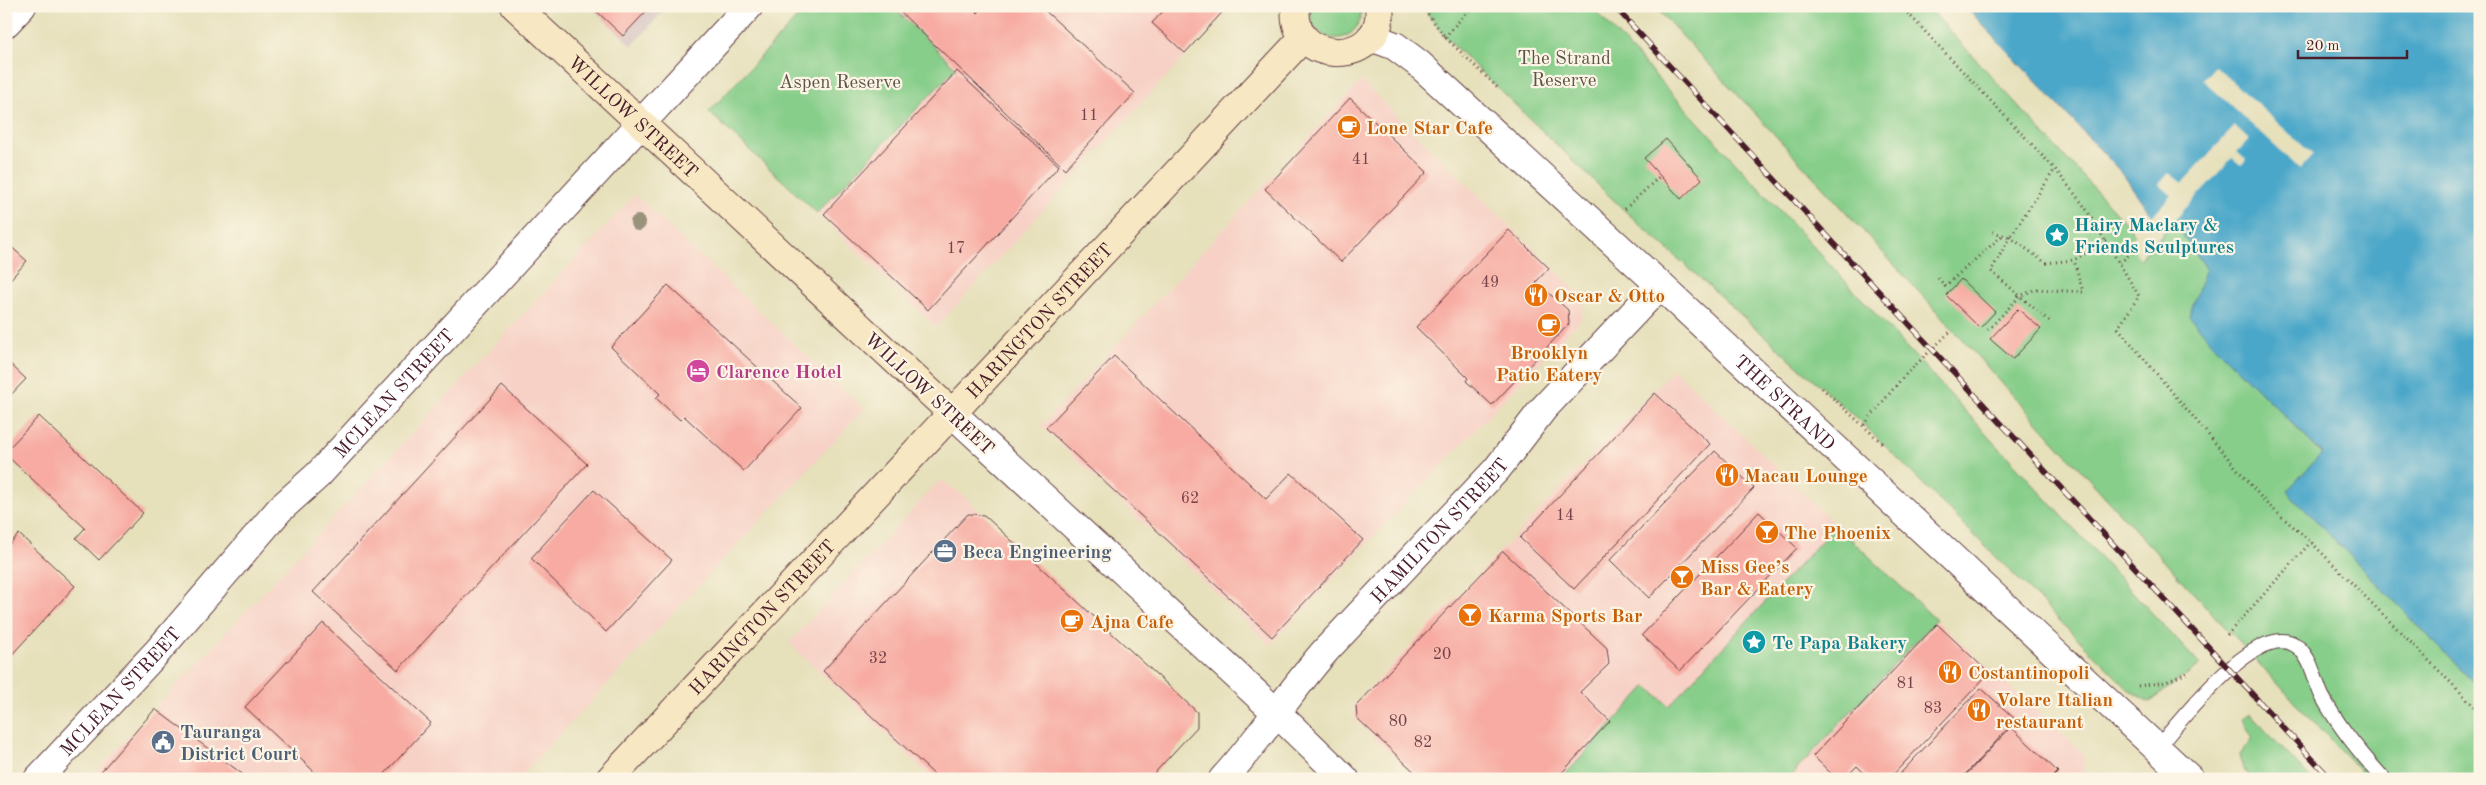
<svg xmlns="http://www.w3.org/2000/svg" width="2486" height="785" viewBox="0 0 2486 785" font-family="'Old Standard TT',serif">
<style>
.built{fill:#f7d1c6}
.industrial{fill:#d2bfbf}
.green{fill:#87ce8a;stroke:#68765a}
.water{fill:#4ba7c9;stroke:#4a637a}
.pier{fill:#e6e0bb}
.building{fill:#f7aba2}
.lines{fill:none;stroke-linecap:round;stroke-linejoin:round}
.lane-casing{stroke:#613c41;stroke-width:16}
.street-casing{stroke:#613c41;stroke-width:30}
.secondary-casing{stroke:#613c41;stroke-width:30}
.path{stroke:#613c41;stroke-width:3;stroke-dasharray:1 4;stroke-linecap:butt}
.lane{stroke:#fff;stroke-width:14}
.street{stroke:#fff;stroke-width:28}
.secondary{stroke:#f8e7c3;stroke-width:28}
.rail-casing{stroke:#4a1f2b;stroke-width:5.5}
.rail{stroke:#fcf5e5;stroke-width:4;stroke-dasharray:11;stroke-linecap:butt}
.tree{fill:#9a937c}
.labels{text-anchor:middle;stroke-width:4.5;stroke-linejoin:round;paint-order:stroke}
.number-label{font-size:16px;fill:#754249}
.park-label{font-size:19px;fill:#5c5448;stroke:#fcf5e5}
.street-label{font-size:19px;fill:#4a1f2b;stroke:#fcf5e5}
.food-label{font-size:19px;font-weight:bold;fill:#c56008;stroke:#fcf5e5;text-anchor:start}
.culture-label{font-size:19px;font-weight:bold;fill:#0d838f;stroke:#fcf5e5;text-anchor:start}
.hotel-label{font-size:19px;font-weight:bold;fill:#b23c85;stroke:#fcf5e5;text-anchor:start}
.service-label{font-size:19px;font-weight:bold;fill:#4e5e75;stroke:#fcf5e5;text-anchor:start}
</style>
<rect width="100%" height="100%" fill="#fcf5e5"/>
<filter id="ink" filterUnits="userSpaceOnUse"><feTurbulence type="fractalNoise" baseFrequency=".02" numOctaves="2"/><feDisplacementMap in="SourceGraphic" scale="10" xChannelSelector="R" yChannelSelector="G"/><feConvolveMatrix kernelMatrix="1 2 1 2 8 2 1 2 1" color-interpolation-filters="sRGB"/></filter>
<filter id="wash" filterUnits="userSpaceOnUse"><feTurbulence type="fractalNoise" baseFrequency=".0096" numOctaves="4" result="noise"/><feDisplacementMap in="SourceGraphic" scale="20" xChannelSelector="R" yChannelSelector="G"/><feGaussianBlur stdDeviation="1.12" result="paint"/><feColorMatrix in="noise" values="0 0 0 0 0 0 0 0 0 0 0 0 0 0 0 0 0 1.4 0 .05"/><feComposite in="paint" operator="in"/></filter>
<g filter="url(#wash)">
<rect width="100%" height="100%" fill="#e6e0bb"/>
<g class="built">
<path d="M892 6H1231L936 327 817 213 956 68Z"/>
<path d="M1361 81 1584 298 1581 319 1270 645 1041 426Z"/>
<path d="M635 195 864 409 518 779H89Z"/>
<path d="M1674 369 1836 525 1669 706 1647 686 1561 779H1418L1355 720 1354 705Z"/>
<path d="M940 480 958 491 1193 708 1195 724 1147 779H933L789 643Z"/>
<path d="M1936 620 2084 754 2083 777 1788 779Z"/>
</g>
<path class="industrial" d="M590 6H668L632 46Z"/>
<g class="green">
<path d="M808 6H892L956 68 817 213 709 112Z"/>
<path d="M1310 6H1361C1365 48 1307 50 1310 6Z"/>
<path d="M1422 6H1591L2200 665 2149 702 2128 689 1864 425 1624 210 1445 37Z"/>
<path d="M1654 6H1927L2130 228 2135 235 2130 241 2140 259 2177 218V226L2206 268 2220 352 2322 454 2287 491 2480 689V779H2368C2125 526 1896 260 1654 6Z"/>
<path d="M1836 525 1936 620 1788 779H1561L1647 686 1669 706Z"/>
<path d="M2250 714 2311 779H2253L2243 769 2240 755 2253 738 2242 719Z"/>
</g>
<path class="water" d="M1965 6H2480V689L2287 491 2322 453 2220 352 2189 316 2206 268 2177 226V219L2139 259 2152 216 2122 173Z"/>
<g class="pier">
<path d="M2215 66 2313 155 2300 169 2203 80Z"/>
<path d="M2235 126 2249 139 2237 152 2246 160 2241 165 2232 158 2139 259 2130 241 2171 195 2159 184 2169 173 2182 183Z"/>
</g>
<g id="blocks">
<g class="building">
<path d="M591 6H651L623 36Z"/>
<path d="M894 6H971L978 13 985 6H1040L1135 93 1065 169Z"/>
<path d="M1168 6H1228L1185 53 1152 23Z"/>
<path d="M957 71 1059 166 928 310 824 214Z"/>
<path d="M1350 98 1427 172 1341 262 1265 189Z"/>
<path d="M1666 139 1702 179 1681 199 1644 158Z"/>
<path d="M1509 230 1549 268 1536 282 1568 310 1569 324 1492 405 1466 381 1468 378 1416 327Z"/>
<path d="M6 242 27 261 6 284Z"/>
<path d="M1961 279 1995 312 1980 328 1946 295Z"/>
<path d="M668 285 802 408 744 471 684 416 680 420 656 398 660 394 611 347Z"/>
<path d="M2018 309 2041 329 2013 359 1990 339Z"/>
<path d="M1114 356 1266 499 1291 473 1363 540 1272 637 1046 428Z"/>
<path d="M6 360 26 379 6 400Z"/>
<path d="M502 386 587 464 398 670 313 592Z"/>
<path d="M1655 393 1710 444 1574 589 1520 538Z"/>
<path d="M39 416 143 513 99 560 76 538 85 528 6 455V451Z"/>
<path d="M1715 451 1754 488 1649 598 1610 560Z"/>
<path d="M594 490 672 560 606 632 531 558Z"/>
<path d="M1759 512 1797 548 1680 671 1642 635Z"/>
<path d="M968 514 984 515 1197 712V727L1149 779H939L823 671Z"/>
<path d="M19 534 75 586 6 661V548Z"/>
<path d="M1503 551 1607 648 1609 664 1580 692 1610 721 1556 779H1422L1357 718 1356 706Z"/>
<path d="M323 623 431 723 380 779H322L245 707Z"/>
<path d="M1937 624 1989 673 1889 779H1870L1857 766 1844 779H1837L1813 756Z"/>
<path d="M1981 688 2016 720 1961 779 1896 778Z"/>
<path d="M155 709 249 779H102L98 775Z"/>
<path d="M2011 727 2058 772 2051 779H1962Z"/>
</g>
</g>
</g>
<g filter="url(#ink)">
<use href="#blocks" fill-opacity="0" stroke="#613c41" stroke-width="1"/>
<g class="lines">
<g class="lane-casing">
<path id="lane" d="M2157 748C2179 723 2262 613 2299 648 2312 660 2315 681 2322 696 2338 726 2361 754 2384 779"/>
</g>
<g class="street-casing">
<g id="street">
<path d="M6 23 22 6"/>
<path id="s1" d="M1371 37 1395 46 1419 64 1660 285 2190 779"/>
<path d="M952 413 1278 714 1345 779"/>
<path id="s2" d="M38 779 158 651 280 509 318 475 749 6"/>
<path id="s3" d="M1223 779C1261 738 1289 692 1326 650L1497 469 1543 409 1660 285"/>
</g>
</g>
<g class="secondary-casing">
<g id="secondary">
<path id="s4" d="M515 6 952 413"/>
<path d="M1296 6C1288 68 1387 67 1379 6"/>
<path id="s5" d="M610 779 1303 38"/>
</g>
</g>
<g class="path">
<path d="M1422 6 1445 37 1498 88"/>
<path d="M1901 6 2055 169 2085 207 2139 296 2118 328 2266 503 2311 542 2480 712"/>
<path d="M1445 37 1472 6"/>
<path d="M1625 209 1660 176"/>
<path d="M1993 232 2010 237 2055 169"/>
<path d="M2120 263 2134 250"/>
<path d="M1938 278 1945 286 2003 235"/>
<path d="M2049 321 1991 271 2010 237 2046 263 2074 260 2107 241"/>
<path d="M1988 330 2020 296 2036 289 2083 292 2074 260"/>
<path d="M1822 388 1882 443"/>
<path d="M1864 425 1903 377 1952 330"/>
<path d="M2227 635 2311 542"/>
<path d="M2138 686 2166 682 2187 673"/>
</g>
<use href="#lane" class="lane"/>
<use href="#street" class="street"/>
<use href="#secondary" class="secondary"/>
<g class="rail-casing">
<path id="rail" d="M1614 6 2331 779"/>
</g>
<use href="#rail" class="rail"/>
</g>
<circle class="tree" cx="638" cy="223" r="8"/>
</g>
<defs>
<g id="cafe-disc" transform="scale(1.25)"><circle r="9.5" fill="#e8710a" stroke="#fcf5e5"/><path d="M-5.5-4.5H6V0H3Q3 3.5 0 3.5H-2.5Q-5.5 3.5-5.5 0ZM3-3.2v2h1.7v-2ZM-6 4.5H4V6H-6Z" fill="#fff"/></g>
<g id="sight-disc" transform="scale(1.25)"><circle r="9.5" fill="#0f9aa8" stroke="#fcf5e5"/><path d="M0-6L1.8-2.2L6-1.7L2.9 1.2L3.7 5.4L0 3.3L-3.7 5.4L-2.9 1.2L-6-1.7L-1.8-2.2Z" fill="#fff"/></g>
<g id="restaurant-disc" transform="scale(1.25)"><circle r="9.5" fill="#e8710a" stroke="#fcf5e5"/><path d="M-5-6h1v4h1v-4h1v4h1v-4h1v5L-1.5 .5V6h-2V.5L-5-1ZM5-6V6H3V1.5H1.5Q1.5-4 5-6Z" fill="#fff"/></g>
<g id="hotel-disc" transform="scale(1.25)"><circle r="9.5" fill="#d1479c" stroke="#fcf5e5"/><path d="M-6-4.5h1.5V1H6V5H4.5V3h-9V5H-6ZM-4 0a1.8 1.8 0 1 1 3.6 0ZM.5 0V-2.5h3Q6-2.5 6 0Z" fill="#fff"/></g>
<g id="bar-disc" transform="scale(1.25)"><circle r="9.5" fill="#e8710a" stroke="#fcf5e5"/><path d="M-6-5H6L.8 .8V4.5H3.5V6h-7V4.5H-.8V.8Z" fill="#fff"/></g>
<g id="office-disc" transform="scale(1.25)"><circle r="9.5" fill="#5c6f8a" stroke="#fcf5e5"/><path d="M-6-3h4V-5.5h4V-3h4V5H-6ZM-1-4.5V-3h2v-1.5ZM-6 0V1H6V0Z" fill="#fff"/></g>
<g id="civic-disc" transform="scale(1.25)"><circle r="9.5" fill="#5c6f8a" stroke="#fcf5e5"/><path d="M-.6-6.5H3V-4.5H.6V-3L4-1V1h2V6H-6V1h2V-1L-.6-3ZM-1.2 2.5V6h2.4V2.5Z" fill="#fff"/></g>
</defs>
<g fill-rule="evenodd">
<use href="#cafe-disc" x="1349" y="127"/>
<use href="#sight-disc" x="2057" y="235"/>
<use href="#restaurant-disc" x="1536" y="295"/>
<use href="#cafe-disc" x="1549" y="325"/>
<use href="#hotel-disc" x="698" y="371"/>
<use href="#restaurant-disc" x="1727" y="475"/>
<use href="#bar-disc" x="1767" y="532"/>
<use href="#office-disc" x="945" y="551"/>
<use href="#bar-disc" x="1682" y="577"/>
<use href="#bar-disc" x="1470" y="615"/>
<use href="#cafe-disc" x="1072" y="621"/>
<use href="#sight-disc" x="1754" y="642"/>
<use href="#restaurant-disc" x="1950" y="672"/>
<use href="#restaurant-disc" x="1979" y="710"/>
<use href="#civic-disc" x="163" y="742"/>
</g>
<g class="labels">
<g class="number-label">
<text x="1089" y="120">11</text>
<text x="1361" y="164">41</text>
<text x="956" y="253">17</text>
<text x="1490" y="287">49</text>
<text x="1190" y="503">62</text>
<text x="1565" y="520">14</text>
<text x="1442" y="659">20</text>
<text x="878" y="663">32</text>
<text x="1906" y="688">81</text>
<text x="1933" y="713">83</text>
<text x="1398" y="726">80</text>
<text x="1423" y="747">82</text>
</g>
<g class="park-label">
<text x="1564" y="64">The Strand<tspan x="1564" dy="22">Reserve</tspan></text>
<text x="840" y="88">Aspen Reserve</text>
</g>
<g class="street-label">
<text dy="7" stroke="none"><textPath href="#s4" startOffset="162">WILLOW STREET</textPath></text>
<text dy="7" stroke="none"><textPath href="#s5" startOffset="628">HARINGTON STREET</textPath></text>
<text dy="7" stroke="none"><textPath href="#s2" startOffset="525">MCLEAN STREET</textPath></text>
<text transform="translate(930 393) rotate(43)" y="7">WILLOW STREET</text>
<text dy="7" stroke="none"><textPath href="#s1" startOffset="554">THE STRAND</textPath></text>
<text dy="7" stroke="none"><textPath href="#s3" startOffset="330">HAMILTON STREET</textPath></text>
<text dy="7" stroke="none"><textPath href="#s5" startOffset="222">HARINGTON STREET</textPath></text>
<text dy="7" stroke="none"><textPath href="#s2" startOffset="120">MCLEAN STREET</textPath></text>
</g>
<g class="food-label">
<text x="1366" y="134">Lone Star Cafe</text>
<text x="1554" y="302">Oscar &amp; Otto</text>
<text x="1549" y="359" text-anchor="middle">Brooklyn<tspan x="1549" dy="22">Patio Eatery</tspan></text>
<text x="1744" y="482">Macau Lounge</text>
<text x="1784" y="539">The Phoenix</text>
<text x="1700" y="573">Miss Gee’s<tspan x="1700" dy="22">Bar &amp; Eatery</tspan></text>
<text x="1488" y="622">Karma Sports Bar</text>
<text x="1090" y="628">Ajna Cafe</text>
<text x="1968" y="679">Costantinopoli</text>
<text x="1996" y="706">Volare Italian<tspan x="1996" dy="22">restaurant</tspan></text>
</g>
<g class="culture-label">
<text x="2074" y="231">Hairy Maclary &amp;<tspan x="2074" dy="22">Friends Sculptures</tspan></text>
<text x="1772" y="649">Te Papa Bakery</text>
</g>
<g class="hotel-label">
<text x="716" y="378">Clarence Hotel</text>
</g>
<g class="service-label">
<text x="962" y="558">Beca Engineering</text>
<text x="180" y="738">Tauranga<tspan x="180" dy="22">District Court</tspan></text>
</g>
</g>
<rect width="2486" height="785" fill="none" stroke="#fcf5e5" stroke-width="25"/>
<path d="M2298 50v8h109v-8" fill="none" stroke="#4a1f2b" stroke-width="2.5"/>
<text x="2306" y="50" font-size="15" fill="#4a1f2b" stroke="#fcf5e5" stroke-width="4" paint-order="stroke">20 m</text>
</svg>
